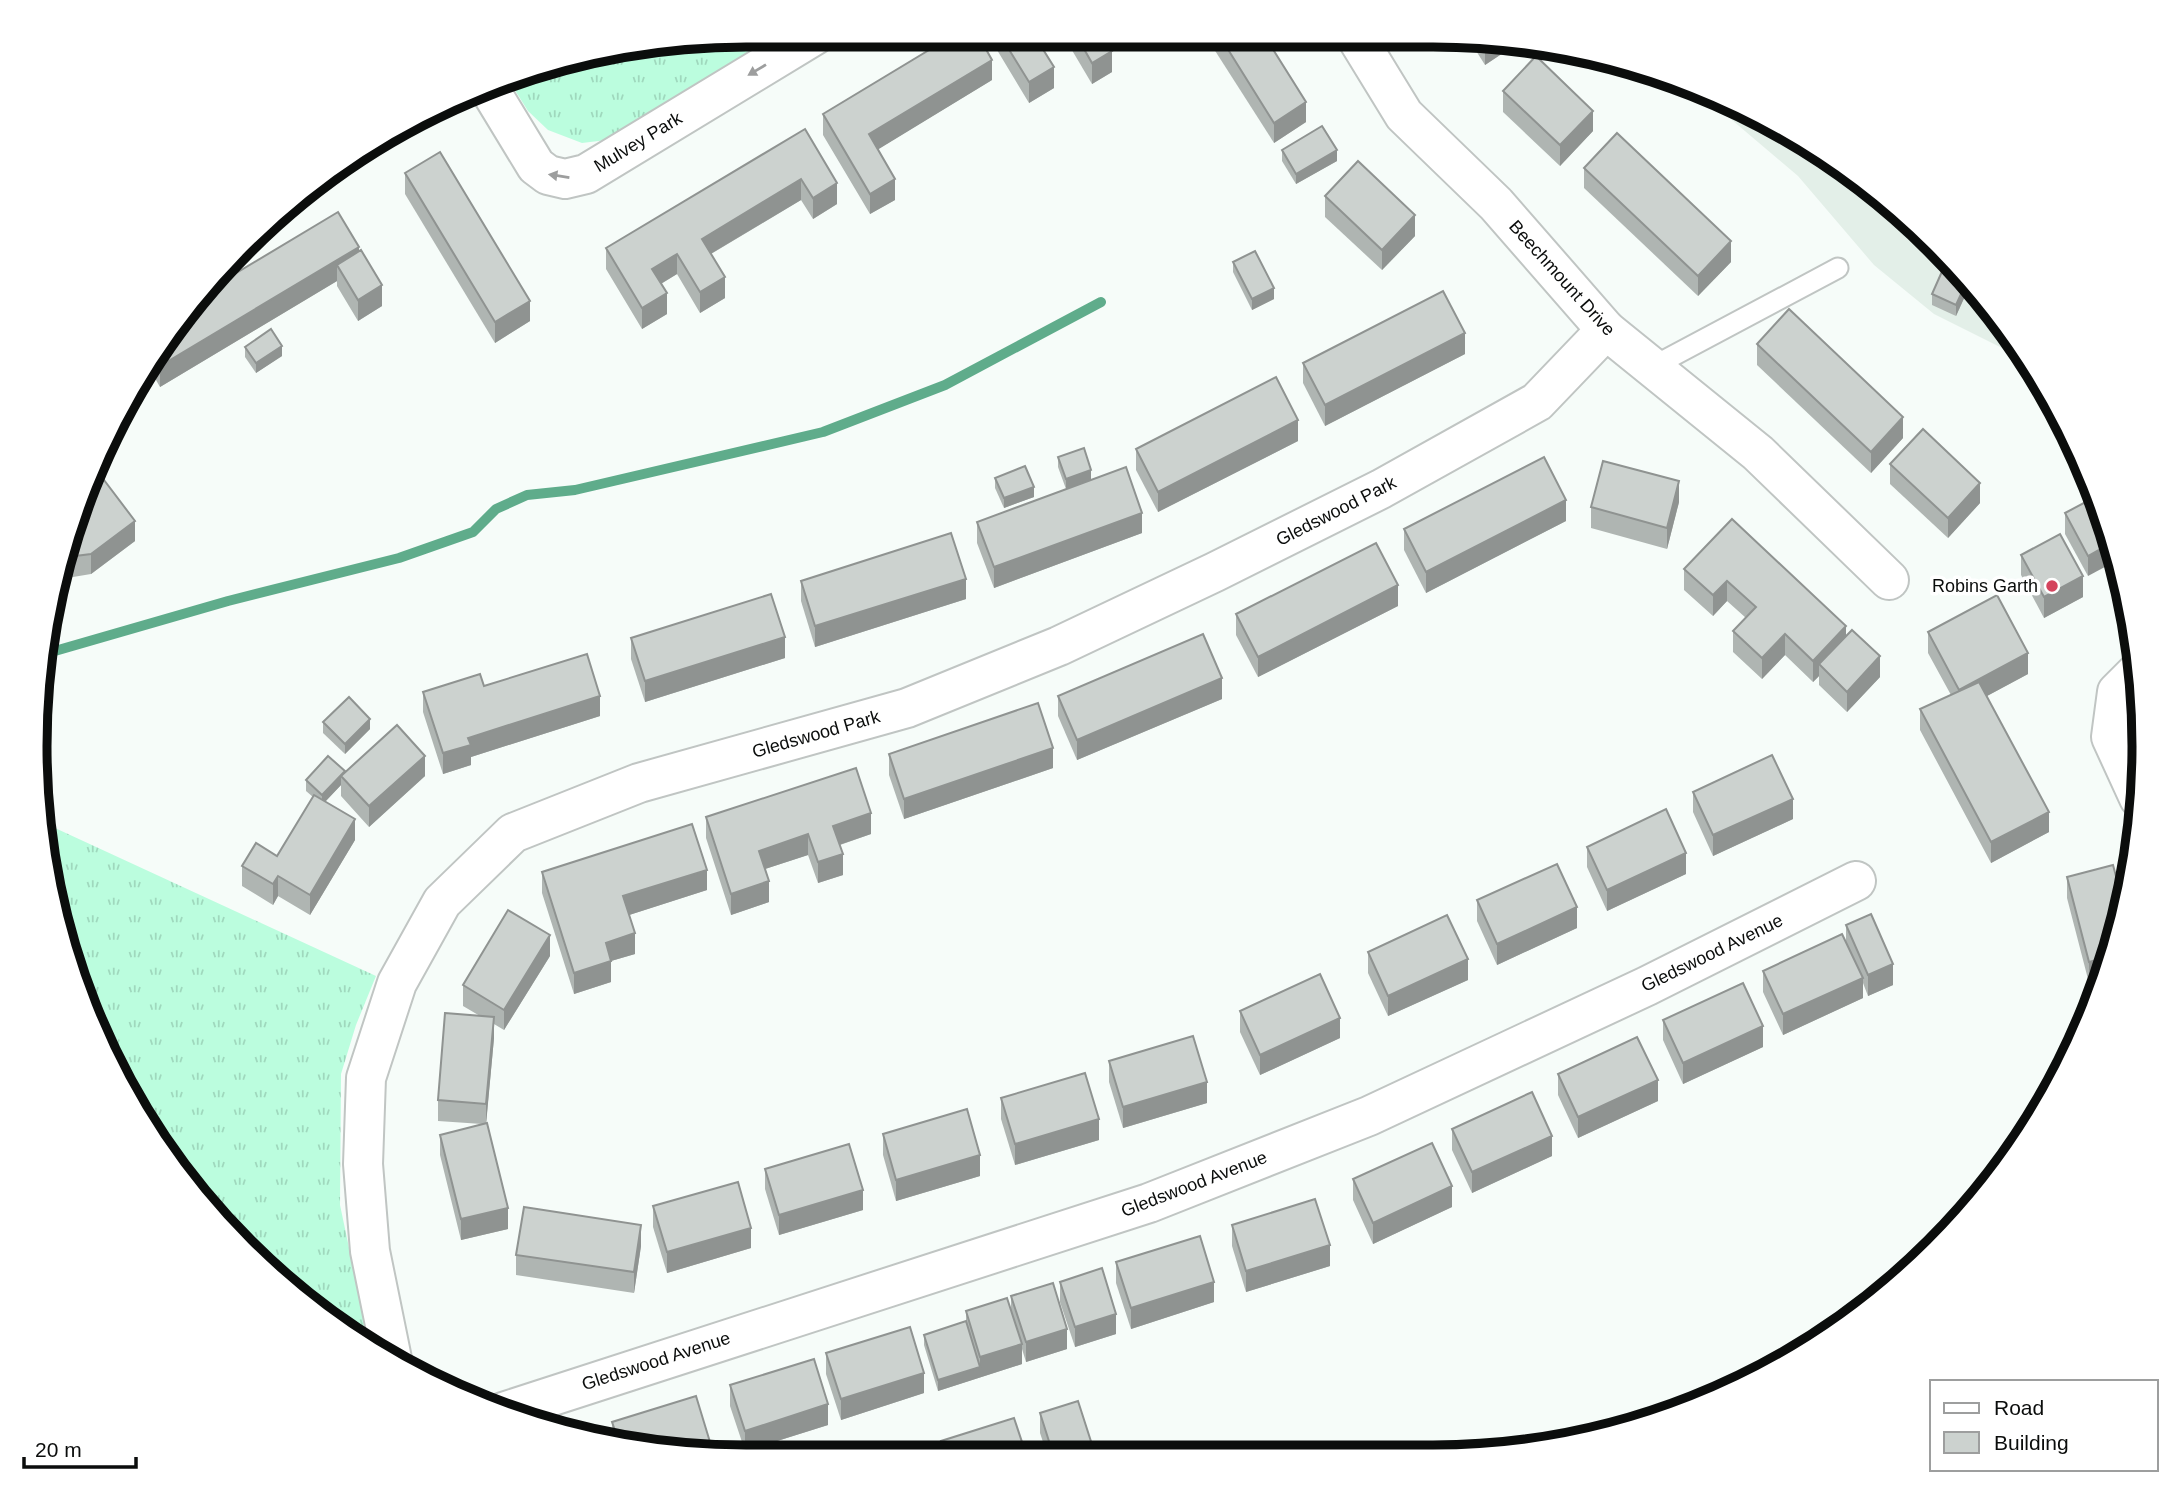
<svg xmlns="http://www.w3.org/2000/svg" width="2179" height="1492" viewBox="0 0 2179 1492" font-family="Arial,sans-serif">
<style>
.built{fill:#e3efe8}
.grass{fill:url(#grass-tufts)}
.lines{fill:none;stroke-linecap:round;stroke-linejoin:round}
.stream{stroke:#5fac8b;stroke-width:10}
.service-casing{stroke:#c0c5c3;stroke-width:23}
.minor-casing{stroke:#c0c5c3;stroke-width:42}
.service{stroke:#fff;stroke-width:19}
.minor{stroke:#fff;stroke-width:38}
.wall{fill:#afb5b2}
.shaded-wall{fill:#8f9391}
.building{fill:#ccd2cf;stroke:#8f9391;stroke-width:2}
.oneway{fill:#9d9e9e}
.poi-dot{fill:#d4445d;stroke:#fff;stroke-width:2.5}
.labels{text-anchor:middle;stroke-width:7;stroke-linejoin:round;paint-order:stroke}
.street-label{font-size:18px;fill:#0b0d0c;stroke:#fff}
.poi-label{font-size:18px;fill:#0b0d0c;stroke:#fff;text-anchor:end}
.rim{fill:none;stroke:#0b0d0c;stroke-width:9}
</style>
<defs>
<pattern id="grass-tufts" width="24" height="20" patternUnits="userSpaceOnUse" patternTransform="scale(1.75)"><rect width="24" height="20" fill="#bbfdde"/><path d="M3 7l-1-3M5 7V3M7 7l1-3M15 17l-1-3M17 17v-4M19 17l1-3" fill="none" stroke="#9fd8bd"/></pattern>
</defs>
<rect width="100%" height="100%" fill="#f6fcf9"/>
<path class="built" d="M1693 87 1788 130 1936 244 2024 351 2030 362 1934 314 1874 265 1798 176Z"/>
<g class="grass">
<path d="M746 35H785L615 139 582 143 548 130 528 111 508 79 562 59Z"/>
<path d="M42 822 376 976 356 1025 341 1074 340 1205 370 1347 351 1337 243 1248 155 1141 109 1061 49 884Z"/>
</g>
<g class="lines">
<path class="stream" d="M41 655 228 601 399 558 473 532 496 509 527 495 575 490 823 432 945 385 1101 302"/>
<g class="service-casing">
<path id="service" d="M1652 367 1838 268"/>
</g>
<g class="minor-casing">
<g id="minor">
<path d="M1355 35 1404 115 1496 204 1606 330 1758 453 1889 580"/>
<path d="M488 87 536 166 548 175 565 179 586 174 815 35"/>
<path d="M2137 672 2117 692 2111 737 2139 798"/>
<path d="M392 1359 370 1251 363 1164 366 1078 397 983 442 902 513 833 639 783 907 708 1059 646 1215 572 1381 489 1537 402 1606 330"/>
<path d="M503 1412 1149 1203 1369 1116 1647 986 1856 881"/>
</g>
</g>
<use href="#service" class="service"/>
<use href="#minor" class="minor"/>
</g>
<g class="wall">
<path d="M988 35H1055L1040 44 1054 88 1029 103Z"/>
<path d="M1063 35H1102L1112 72 1092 84Z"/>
<path d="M1212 35H1264L1306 122 1274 143 1212 46Z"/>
<path d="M1468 38 1518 43 1485 65Z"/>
<path d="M992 80 878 149 895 200 870 214 823 135V114Z"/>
<path d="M1503 91 1593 131 1560 166 1503 112Z"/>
<path d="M805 129 837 204 813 219 801 200 711 254 725 298 700 313 677 274 661 284 667 314 642 329 606 269V248Z"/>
<path d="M1282 150 1337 161 1296 184 1282 161Z"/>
<path d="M1584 168 1731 262 1698 296 1584 188Z"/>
<path d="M405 173 530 321 495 343 405 194Z"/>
<path d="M1325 196 1415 236 1382 270 1325 217Z"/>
<path d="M359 252 382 306 358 321 337 286V281L160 387 148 366 198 296Z"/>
<path d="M1948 258 1970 285 1956 316 1932 305V294Z"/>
<path d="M1233 262 1274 299 1252 310 1233 272Z"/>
<path d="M1757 344 1903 438 1871 473 1757 365Z"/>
<path d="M245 347 282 356 256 373 245 357Z"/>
<path d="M1465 354 1325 426 1303 383V363Z"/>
<path d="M1298 441 1158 512 1136 470V449Z"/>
<path d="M1058 457 1091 480 1142 533 994 588 977 543V522L1066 489 1058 467Z"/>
<path d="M1890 464 1980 503 1948 538 1890 484Z"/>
<path d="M995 478 1034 497 1004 508 995 488Z"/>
<path d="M86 488 135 541 91 574 61 579Z"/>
<path d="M2097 496 2088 576 2065 534V513Z"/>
<path d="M1679 502 1667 549 1591 528V507Z"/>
<path d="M1732 519 1846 636 1880 677 1847 712 1819 685V676L1813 682 1785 655 1762 679 1733 652V631L1746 618 1727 601 1713 616 1684 590V569Z"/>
<path d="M1566 521 1426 593 1404 550V529Z"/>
<path d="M2021 555 2083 597 2044 618 2021 575Z"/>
<path d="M801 581 966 599 815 647 801 601Z"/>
<path d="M1398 606 1258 677 1236 635V614Z"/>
<path d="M1928 632 2028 674 1987 696 2049 832 1991 863 1920 730V709L1951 695 1928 653Z"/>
<path d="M631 638 785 658 645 702 631 659Z"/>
<path d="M484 686 600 716 471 757V765L443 774 423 712V692Z"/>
<path d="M1058 696 1222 699 1077 760 1058 716Z"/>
<path d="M323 722 370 729 345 754 323 733Z"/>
<path d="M889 754 1053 768 904 819 889 775Z"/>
<path d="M345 772 425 776 369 827 341 796V785L325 802 355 840 310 915 278 896 273 905 242 886V866L277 856 313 797 306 791V780Z"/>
<path d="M1693 792 1793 819 1713 856 1693 812Z"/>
<path d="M706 817 871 834 840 845 843 875 818 883 808 855 765 869 769 902 731 915 706 838Z"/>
<path d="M1587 847 1686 874 1607 911 1587 867Z"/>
<path d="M542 872 707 890 629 915 635 954 611 961V982L574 994 542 893Z"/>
<path d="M2067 877 2124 906 2094 1004 2092 999V982L2089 983 2067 898Z"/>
<path d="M1477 900 1577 928 1497 965 1477 921Z"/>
<path d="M1846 925 1893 985 1868 996 1863 983V998L1783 1035 1763 992V971L1846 942Z"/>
<path d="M1368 952 1468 980 1388 1016 1368 973Z"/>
<path d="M550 956 504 1030 494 1024V1038L486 1123 508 1229 461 1240 440 1155V1135L482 1124 438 1121V1100L480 1016 463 1006V985Z"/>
<path d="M1240 1011 1340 1038 1260 1075 1240 1032Z"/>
<path d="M1663 1020 1763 1047 1683 1084 1663 1040Z"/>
<path d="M1109 1061 1207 1103 1123 1128 1109 1082Z"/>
<path d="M1558 1074 1658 1101 1578 1138 1558 1095Z"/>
<path d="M1001 1098 1099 1140 1015 1165 1001 1119Z"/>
<path d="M1452 1129 1552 1156 1472 1193 1452 1150Z"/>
<path d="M883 1134 980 1176 896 1201 883 1155Z"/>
<path d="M765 1169 863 1210 779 1235 765 1189Z"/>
<path d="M1353 1179 1452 1207 1373 1244 1353 1200Z"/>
<path d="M653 1206 751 1248 667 1273 653 1227Z"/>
<path d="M1232 1225 1330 1266 1246 1292 1232 1246Z"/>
<path d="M641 1246 634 1293 516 1275V1255Z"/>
<path d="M1116 1262 1214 1302 1131 1329 1116 1283Z"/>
<path d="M1060 1282 1116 1334 1075 1347 1060 1302Z"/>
<path d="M1011 1296 1067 1349 1026 1362 1022 1349V1364L938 1391 924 1345V1335L966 1321V1311L1011 1310Z"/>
<path d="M826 1353 924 1393 841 1420 826 1374Z"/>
<path d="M730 1385 828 1425 745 1451 730 1406Z"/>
<path d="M1040 1413 1096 1457H1048L1040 1433Z"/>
<path d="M612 1422 710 1453 613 1444Z"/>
<path d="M941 1441 1027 1457H941Z"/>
</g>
<g class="shaded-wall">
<path d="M1031 35H1055L1031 50Z"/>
<path d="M1491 41 1518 43 1485 65V44Z"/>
<path d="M1112 51V72L1092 84V63Z"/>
<path d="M992 60V80L869 155V134Z"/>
<path d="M1054 67V88L1029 103V82Z"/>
<path d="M1306 102V122L1274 143V123Z"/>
<path d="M1593 111V131L1560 166V145Z"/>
<path d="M1337 150V161L1296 184V174Z"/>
<path d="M801 179V200L702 259V239Z"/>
<path d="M895 179V200L870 214V194Z"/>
<path d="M837 183V204L813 219V198Z"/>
<path d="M1415 215V236L1382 270V250Z"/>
<path d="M1731 241V262L1698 296V276Z"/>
<path d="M359 247V268L337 265V281L160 387V366Z"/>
<path d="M677 254V274L652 289V269Z"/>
<path d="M725 277V298L700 313V292Z"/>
<path d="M1967 281 1970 285 1956 316V305Z"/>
<path d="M382 285V306L358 321V300Z"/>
<path d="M1274 288V299L1252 310V299Z"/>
<path d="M667 293V314L642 329V308Z"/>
<path d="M530 301V321L495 343V322Z"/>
<path d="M1465 333V354L1325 426V405Z"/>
<path d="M282 346V356L256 373V363Z"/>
<path d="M138 379V400L120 411 130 390Z"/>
<path d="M1903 417V438L1871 473V452Z"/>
<path d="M1298 420V441L1158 512V492Z"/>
<path d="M1091 470V480L1066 489V479Z"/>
<path d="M1679 481V502L1667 549V528Z"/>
<path d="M1980 483V503L1948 538V518Z"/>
<path d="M1034 487V497L1004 508V498Z"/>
<path d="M1566 500V521L1426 593V572Z"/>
<path d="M1142 513V533L994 588V567Z"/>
<path d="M135 521V541L91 574V554Z"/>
<path d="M2111 543 2116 561 2088 576V556Z"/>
<path d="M2083 576V597L2044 618V597Z"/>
<path d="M966 579V599L815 647V626Z"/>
<path d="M1727 581V601L1713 616V595Z"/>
<path d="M1398 585V606L1258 677V657Z"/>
<path d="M1846 626V647L1819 664V676L1813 682V661Z"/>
<path d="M1785 634V655L1762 679V658Z"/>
<path d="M785 637V658L645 702V681Z"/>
<path d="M2028 653V674L1959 711V690Z"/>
<path d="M1880 656V677L1847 712V692Z"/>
<path d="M1222 678V699L1077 760V740Z"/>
<path d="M600 696V716L471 757V765L443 774V753L468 738Z"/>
<path d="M370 719V729L345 754V744Z"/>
<path d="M1053 748V768L904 819V799Z"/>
<path d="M425 756V776L369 827V806Z"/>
<path d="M345 771V780L341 776V785L322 805V795Z"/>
<path d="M1793 799V819L1713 856V835Z"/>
<path d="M2049 812V832L1991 863V842Z"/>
<path d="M871 813V834L833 847V826Z"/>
<path d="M355 819V840L310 915V895Z"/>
<path d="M808 834V855L759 871V851Z"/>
<path d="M1686 853V874L1607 911V890Z"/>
<path d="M843 854V875L818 883V862Z"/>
<path d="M707 870V890L623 917V896Z"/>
<path d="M278 876V896L273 905V884Z"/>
<path d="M769 881V902L731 915V894Z"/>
<path d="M1577 907V928L1497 965V944Z"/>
<path d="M635 933V954L611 961V982L574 994V973L606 943Z"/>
<path d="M550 935V956L504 1030V1010Z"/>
<path d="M2108 957 2102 979 2092 978V982L2089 983V962Z"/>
<path d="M1468 959V980L1388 1016V996Z"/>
<path d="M1893 964V985L1868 996V975Z"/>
<path d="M1863 978V998L1783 1035V1014Z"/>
<path d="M494 1017V1038L486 1125V1104Z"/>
<path d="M1340 1018V1038L1260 1075V1055Z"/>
<path d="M1763 1026V1047L1683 1084V1063Z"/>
<path d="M1658 1080V1101L1578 1138V1117Z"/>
<path d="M1207 1082V1103L1123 1128V1107Z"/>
<path d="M1099 1119V1140L1015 1165V1144Z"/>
<path d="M1552 1136V1156L1472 1193V1172Z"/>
<path d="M980 1155V1176L896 1201V1180Z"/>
<path d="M1452 1186V1207L1373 1244V1223Z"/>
<path d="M863 1190V1210L779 1235V1215Z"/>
<path d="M508 1208V1229L461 1240V1219Z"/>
<path d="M641 1225V1246L634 1293V1272Z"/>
<path d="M751 1228V1248L667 1273V1252Z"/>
<path d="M1330 1245V1266L1246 1292V1271Z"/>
<path d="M1214 1282V1302L1131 1329V1308Z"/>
<path d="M1116 1314V1334L1075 1347V1327Z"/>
<path d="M1067 1329V1349L1026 1362V1342Z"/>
<path d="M1022 1344V1364L938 1391V1380L980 1367V1357Z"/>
<path d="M924 1373V1393L841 1420V1399Z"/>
<path d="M828 1404V1425L745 1451V1431Z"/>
<path d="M710 1442V1453L682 1451Z"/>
</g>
<g class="building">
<path d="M954 35H978L992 60 869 134 895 179 870 194 823 114Z"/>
<path d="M1000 35H1034L1054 67 1029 82Z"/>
<path d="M1076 35H1102L1112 51 1092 63Z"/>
<path d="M1219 35H1264L1306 102 1274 123Z"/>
<path d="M1483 40 1491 41 1485 44Z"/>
<path d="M1536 56 1593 111 1560 145 1503 91Z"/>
<path d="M1322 126 1337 150 1296 174 1282 150Z"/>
<path d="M805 129 837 183 813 198 801 179 702 239 725 277 700 292 677 254 652 269 667 293 642 308 606 248Z"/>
<path d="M1617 133 1731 241 1698 276 1584 168Z"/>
<path d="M440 152 530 301 495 322 405 173Z"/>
<path d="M1358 161 1415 215 1382 250 1325 196Z"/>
<path d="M338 212 359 247 160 366 154 357 198 296Z"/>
<path d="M361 250 382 285 358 300 337 265Z"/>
<path d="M1255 251 1274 288 1252 299 1233 262Z"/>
<path d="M1948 258 1967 281 1956 305 1932 294Z"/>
<path d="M1443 291 1465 333 1325 405 1303 363Z"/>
<path d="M1789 309 1903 417 1871 452 1757 344Z"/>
<path d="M271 329 282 346 256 363 245 347Z"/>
<path d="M1276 377 1298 420 1158 492 1136 449Z"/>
<path d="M1923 429 1980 483 1948 518 1890 464Z"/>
<path d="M1084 448 1091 470 1066 479 1058 457Z"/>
<path d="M1544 457 1566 500 1426 572 1404 529Z"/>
<path d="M1603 461 1679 481 1667 528 1591 507Z"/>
<path d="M1025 466 1034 487 1004 498 995 478Z"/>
<path d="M1126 467 1142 513 994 567 977 522Z"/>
<path d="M101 476 135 521 91 554 67 557 86 488Z"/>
<path d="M2097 496 2111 543 2088 556 2065 513Z"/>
<path d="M1732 519 1846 626 1813 661 1785 634 1762 658 1733 631 1756 607 1727 581 1713 595 1684 569Z"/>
<path d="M951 533 966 579 815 626 801 581Z"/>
<path d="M2060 534 2083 576 2044 597 2021 555Z"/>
<path d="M1376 543 1398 585 1258 657 1236 614Z"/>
<path d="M771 594 785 637 645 681 631 638Z"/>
<path d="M1997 595 2028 653 1959 690 1928 632Z"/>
<path d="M1852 630 1880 656 1847 692 1819 664Z"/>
<path d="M1203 634 1222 678 1077 740 1058 696Z"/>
<path d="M587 654 600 696 468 738 471 745 443 753 423 692 480 674 484 686Z"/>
<path d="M1979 682 2049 812 1991 842 1920 709Z"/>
<path d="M349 697 370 719 345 744 323 722Z"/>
<path d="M1038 703 1053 748 904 799 889 754Z"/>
<path d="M397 725 425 756 369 806 341 776Z"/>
<path d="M1772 755 1793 799 1713 835 1693 792Z"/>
<path d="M328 756 345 771 322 795 306 780Z"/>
<path d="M856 768 871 813 833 826 843 854 818 862 808 834 759 851 769 881 731 894 706 817Z"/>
<path d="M314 795 355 819 310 895 278 876 273 884 242 866 256 843 277 856Z"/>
<path d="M1666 809 1686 853 1607 890 1587 847Z"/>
<path d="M692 824 707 870 623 896 635 933 606 943 611 961 574 973 542 872Z"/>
<path d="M1557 864 1577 907 1497 944 1477 900Z"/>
<path d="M2113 865 2124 906 2108 957 2089 962 2067 877Z"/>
<path d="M508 910 550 935 504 1010 463 985Z"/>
<path d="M1871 914 1893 964 1868 975 1846 925Z"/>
<path d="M1447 915 1468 959 1388 996 1368 952Z"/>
<path d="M1842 934 1863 978 1783 1014 1763 971Z"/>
<path d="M1320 974 1340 1018 1260 1055 1240 1011Z"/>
<path d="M2103 975 2097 995 2092 978Z"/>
<path d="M1743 983 1763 1026 1683 1063 1663 1020Z"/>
<path d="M445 1013 494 1017 486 1104 438 1100Z"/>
<path d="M1193 1036 1207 1082 1123 1107 1109 1061Z"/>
<path d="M1637 1037 1658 1080 1578 1117 1558 1074Z"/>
<path d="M1085 1073 1099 1119 1015 1144 1001 1098Z"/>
<path d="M1532 1092 1552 1136 1472 1172 1452 1129Z"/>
<path d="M967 1109 980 1155 896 1180 883 1134Z"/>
<path d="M487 1123 508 1208 461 1219 440 1135Z"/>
<path d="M1432 1143 1452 1186 1373 1223 1353 1179Z"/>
<path d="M849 1144 863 1190 779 1215 765 1169Z"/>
<path d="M738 1182 751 1228 667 1252 653 1206Z"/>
<path d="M1315 1199 1330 1245 1246 1271 1232 1225Z"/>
<path d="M524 1207 641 1225 634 1272 516 1255Z"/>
<path d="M1200 1236 1214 1282 1131 1308 1116 1262Z"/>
<path d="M1102 1268 1116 1314 1075 1327 1060 1282Z"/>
<path d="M1053 1283 1067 1329 1026 1342 1011 1296Z"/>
<path d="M1007 1298 1022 1344 980 1357 966 1311Z"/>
<path d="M966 1321 980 1367 938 1380 924 1335Z"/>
<path d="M910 1327 924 1373 841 1399 826 1353Z"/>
<path d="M814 1359 828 1404 745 1431 730 1385Z"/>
<path d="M696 1396 710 1442 682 1451 620 1445 612 1422Z"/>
<path d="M1078 1401 1096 1457H1054L1040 1413Z"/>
<path d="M1014 1418 1027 1457H946L941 1441Z"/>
</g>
<defs><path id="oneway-solid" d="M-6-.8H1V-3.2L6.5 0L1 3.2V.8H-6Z" transform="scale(1.75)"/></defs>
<g class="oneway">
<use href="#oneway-solid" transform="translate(757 70) rotate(149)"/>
<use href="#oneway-solid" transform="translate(559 176) rotate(-171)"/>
</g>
<circle class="poi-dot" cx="2052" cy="586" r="7"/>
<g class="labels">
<g class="street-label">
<text transform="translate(638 142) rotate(-31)" y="6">Mulvey Park</text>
<text transform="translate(1562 278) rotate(48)" y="6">Beechmount Drive</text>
<text transform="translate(1336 511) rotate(-27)" y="6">Gledswood Park</text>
<text transform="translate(816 734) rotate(-16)" y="6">Gledswood Park</text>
<text transform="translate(1712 953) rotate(-26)" y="6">Gledswood Avenue</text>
<text transform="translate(1194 1184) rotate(-21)" y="6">Gledswood Avenue</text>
<text transform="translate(656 1361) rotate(-18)" y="6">Gledswood Avenue</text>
</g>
<g class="poi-label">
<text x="2038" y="592">Robins Garth</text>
</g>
</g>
<path d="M0 0H2179V1492H0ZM746 47H1433A699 699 0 0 1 2132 746V746A699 699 0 0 1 1433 1445H746A699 699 0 0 1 47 746V746A699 699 0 0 1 746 47Z" fill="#fff" fill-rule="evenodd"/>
<path class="rim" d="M746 47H1433A699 699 0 0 1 2132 746V746A699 699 0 0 1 1433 1445H746A699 699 0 0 1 47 746V746A699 699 0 0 1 746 47Z"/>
<rect x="1930" y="1380" width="228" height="91" fill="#ffffff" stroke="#9d9e9e" stroke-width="2"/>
<rect x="1944" y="1403" width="35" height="10" fill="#ffffff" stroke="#9d9e9e" stroke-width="2"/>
<text x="1994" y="1415" font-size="21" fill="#0b0d0c">Road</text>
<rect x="1944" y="1432" width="35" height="21" fill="#ccd2cf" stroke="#9d9e9e" stroke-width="2"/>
<text x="1994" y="1450" font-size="21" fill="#0b0d0c">Building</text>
<path d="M24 1457v10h112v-10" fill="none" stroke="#0b0d0c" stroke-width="3.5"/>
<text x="35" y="1457" font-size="21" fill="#0b0d0c" stroke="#ffffff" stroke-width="5" paint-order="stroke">20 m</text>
</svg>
